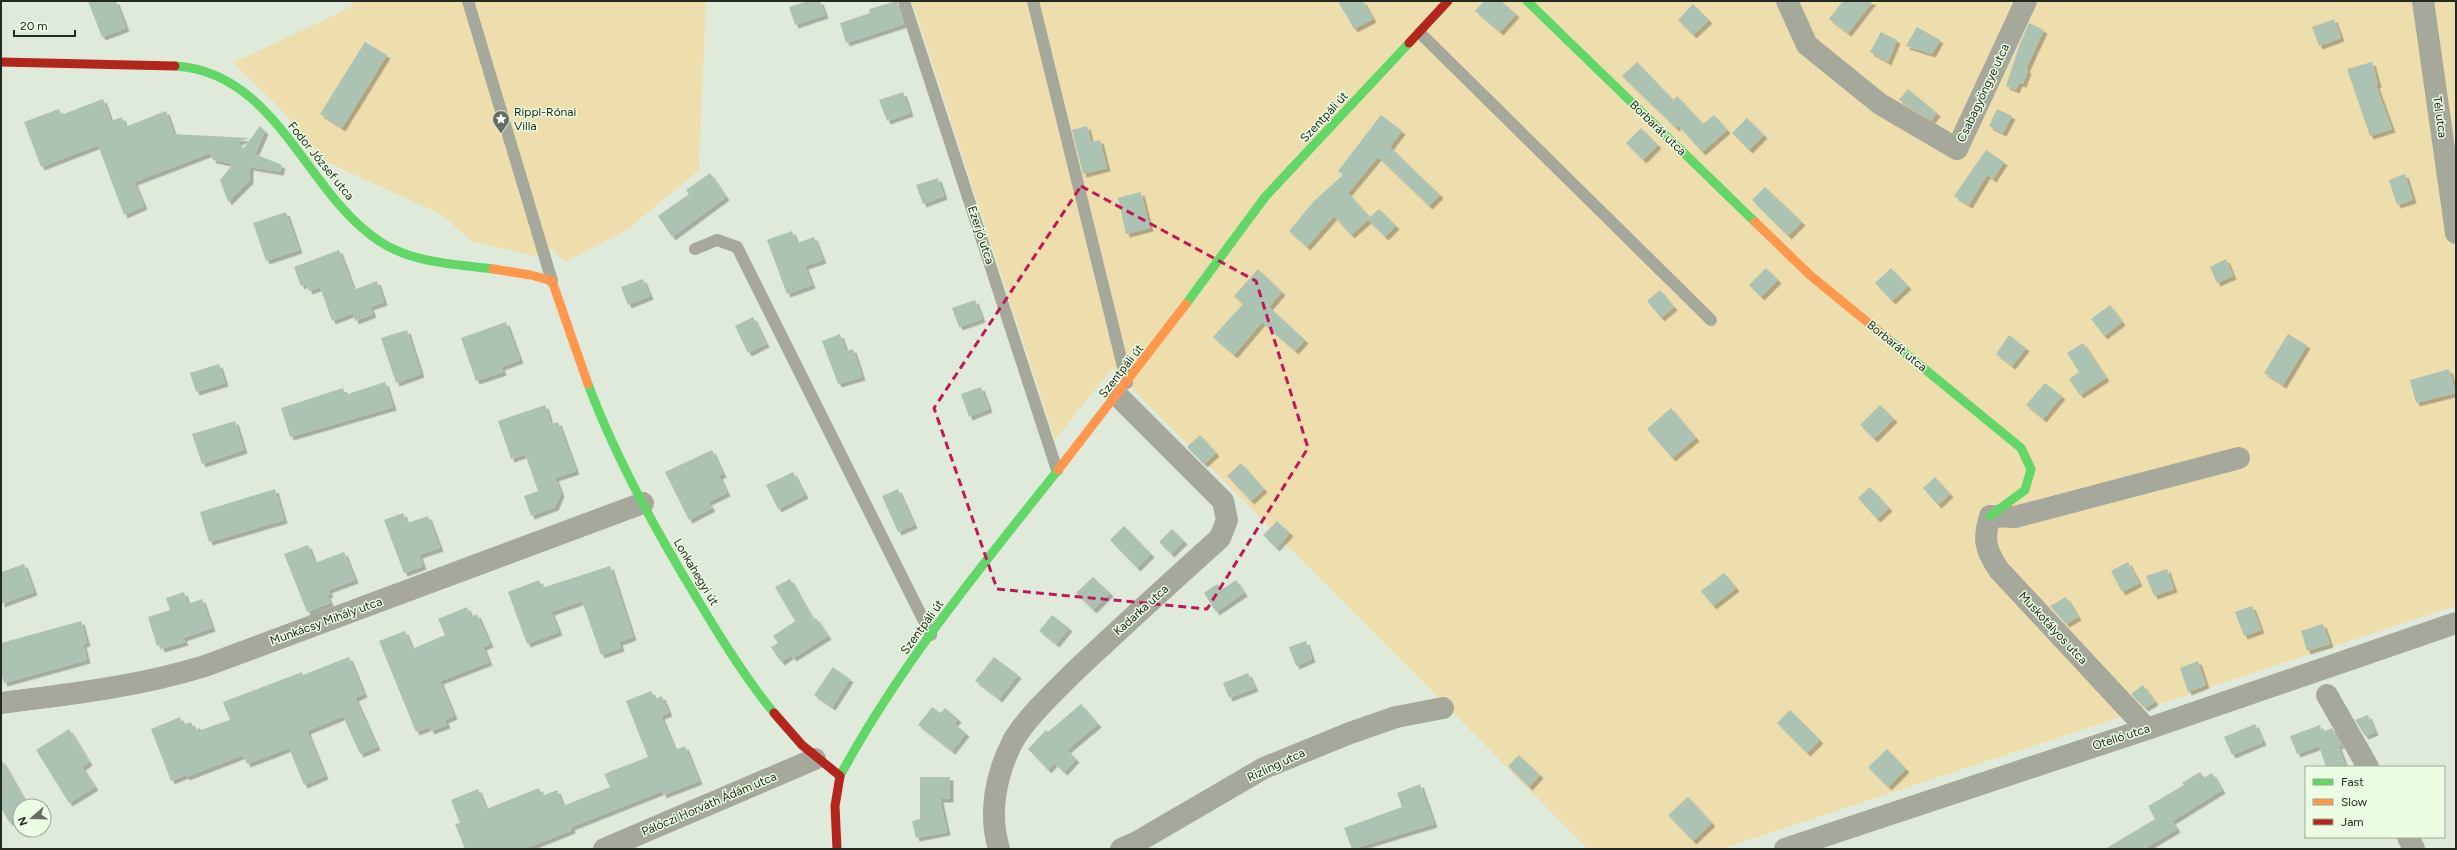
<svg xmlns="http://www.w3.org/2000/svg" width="2457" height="850" viewBox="0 0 2457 850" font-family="Figtree,sans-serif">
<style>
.green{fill:#eedeae}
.building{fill:#acc3b3;filter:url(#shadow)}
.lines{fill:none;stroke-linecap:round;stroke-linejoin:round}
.lane{stroke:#a6a89b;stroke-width:12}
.street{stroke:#a6a89b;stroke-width:22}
.fast{stroke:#63d668;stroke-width:9}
.slow{stroke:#ff974d;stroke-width:9}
.jam{stroke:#b3261e;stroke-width:9}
.marked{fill:none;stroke:#c2185b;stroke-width:3;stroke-dasharray:8 5;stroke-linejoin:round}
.labels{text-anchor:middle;stroke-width:3;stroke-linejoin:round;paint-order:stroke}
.street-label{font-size:12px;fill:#242a20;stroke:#ebfde2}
.poi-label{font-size:12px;fill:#242a20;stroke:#ebfde2;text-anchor:start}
</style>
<defs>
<filter id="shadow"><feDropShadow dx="3.5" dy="3.5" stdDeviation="0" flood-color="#0004"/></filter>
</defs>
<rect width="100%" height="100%" fill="#e0eadb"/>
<g class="green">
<path d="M352 1H706L699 170 627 230 565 262 552 249 534 256 471 241 442 215 325 161 278 106 233 63 351 7Z"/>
<path d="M912 1H2456V606L1721 849H1588L1112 368 1055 440Z"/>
</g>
<g class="building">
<path d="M88 1H116L126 28 102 37Z"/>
<path d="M808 1H820L825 15 795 25 789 7Z"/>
<path d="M897 1 904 24 846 43 840 23 870 13 869 9Z"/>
<path d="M1338 1H1363L1373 19 1354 29Z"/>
<path d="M1484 1H1501L1516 14 1500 32 1475 11Z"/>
<path d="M1843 1H1873L1848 33 1829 19Z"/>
<path d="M1693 4 1709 20 1693 35 1678 20Z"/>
<path d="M2334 19 2341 38 2319 46 2312 27Z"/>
<path d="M2029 23 2044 30 2026 69 2028 70 2023 84 2019 83 2016 90 2006 86 2019 46Z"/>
<path d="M1917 27 1940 40 1932 54 1906 46Z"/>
<path d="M1881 32 1897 40 1888 62 1870 52Z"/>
<path d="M365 42 387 55 342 128 320 114Z"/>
<path d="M1637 62 1673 100 1677 96 1703 124 1714 115 1727 130 1702 152 1678 125 1676 128 1622 76Z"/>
<path d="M2372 62 2378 84 2376 85 2392 129 2370 136 2347 69Z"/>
<path d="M1908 89 1937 113 1932 120 1899 100Z"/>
<path d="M903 92 910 113 887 121 879 100Z"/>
<path d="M103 99 111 121 122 117 125 127 166 111 174 134 249 138 238 142 243 149 260 126 265 131 255 154 282 165 280 172 250 167V180L228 202 220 180 233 164 213 160 210 153 134 182 144 206 124 215 98 145 41 167 24 122 59 109 61 115Z"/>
<path d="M1997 109 2012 116 2003 133 1989 126Z"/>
<path d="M1381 115 1402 131 1390 147 1440 195 1429 206 1378 157 1348 193 1370 217 1379 209 1396 226 1385 237 1368 220 1351 235 1334 216 1307 247 1289 231 1314 201 1343 175 1338 171Z"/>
<path d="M1747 118 1764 135 1749 150 1732 133Z"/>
<path d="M1087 126 1091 142 1100 140 1107 168 1083 174 1072 130Z"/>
<path d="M1641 128 1658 145 1643 160 1626 143Z"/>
<path d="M1986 150 2004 162 1993 179 1987 175 1969 205 1954 196Z"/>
<path d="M710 173 726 197 672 237 658 216 689 194 686 190Z"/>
<path d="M2405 174 2413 200 2397 205 2389 180Z"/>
<path d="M938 178 944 196 923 204 916 185Z"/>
<path d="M1765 187 1802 222 1788 236 1752 200Z"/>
<path d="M1141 192 1150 228 1126 234 1118 198Z"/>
<path d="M286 212 299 250 266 261 253 223Z"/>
<path d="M792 231 797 243 814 237 823 260 805 266 812 285 787 294 767 240Z"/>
<path d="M339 250 354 290 377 281 384 302 370 307 373 314 355 321 353 313 332 321 320 287 309 291 306 284 301 286 294 267Z"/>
<path d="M2226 259 2233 276 2217 283 2210 267Z"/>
<path d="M1766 268 1778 280 1761 297 1749 285Z"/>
<path d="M1891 268 1908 286 1892 301 1875 283Z"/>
<path d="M1258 269 1282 292 1269 307 1305 340 1295 351 1262 322 1234 355 1213 337 1243 304 1234 296Z"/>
<path d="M643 279 650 296 628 305 621 287Z"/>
<path d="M1660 290 1674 307 1661 318 1647 301Z"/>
<path d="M975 300 982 319 959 327 952 308Z"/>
<path d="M2110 305 2122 322 2104 336 2091 319Z"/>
<path d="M753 317 766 344 748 353 735 326Z"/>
<path d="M506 322 520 360 501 367 503 372 476 381 461 338Z"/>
<path d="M407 330 421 374 396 383 381 338Z"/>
<path d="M840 334 846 351 853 349 862 377 838 384 822 341Z"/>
<path d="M2288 334 2307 345 2283 385 2264 373Z"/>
<path d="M2009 335 2026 348 2012 366 1996 354Z"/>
<path d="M2083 343 2106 378 2080 395 2069 379 2079 372 2067 353Z"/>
<path d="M219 364 225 383 196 392 190 373Z"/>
<path d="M2449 369 2456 393 2416 403 2410 380Z"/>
<path d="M385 382 393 407 290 437 281 408 343 388 345 395Z"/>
<path d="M2045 383 2062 396 2043 419 2026 405Z"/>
<path d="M981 387 989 409 969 417 961 394Z"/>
<path d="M545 405 551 424 558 422 576 471 555 478 561 493 555 507 531 516 524 496 538 491 525 454 511 459 498 421Z"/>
<path d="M1880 405 1894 419 1874 439 1860 425Z"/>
<path d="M1671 408 1696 438 1672 458 1647 429Z"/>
<path d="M235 421 244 450 202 464 192 434Z"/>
<path d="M1200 435 1216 453 1204 464 1187 447Z"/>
<path d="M712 450 723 474 719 476 727 493 708 502 712 508 689 520 665 472Z"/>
<path d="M1241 463 1264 489 1251 501 1227 476Z"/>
<path d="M793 472 805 495 778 509 766 485Z"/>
<path d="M1935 477 1950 494 1938 505 1923 488Z"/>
<path d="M1870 487 1889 508 1877 519 1858 498Z"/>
<path d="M275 489 284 520 209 542 200 512Z"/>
<path d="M898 489 914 525 898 532 882 496Z"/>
<path d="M403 513 407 523 428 516 440 548 419 555 423 566 404 573 384 520Z"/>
<path d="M1277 521 1290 533 1276 548 1263 535Z"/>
<path d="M1124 526 1151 554 1137 568 1110 540Z"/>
<path d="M1172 529 1184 541 1171 554 1159 542Z"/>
<path d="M308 545 315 563 344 552 355 580 328 590 330 594 327 595 330 603 307 612 284 554Z"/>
<path d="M2128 562 2139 583 2122 592 2111 571Z"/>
<path d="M24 564 34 592 1 604V572Z"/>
<path d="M610 566 633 637 619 642 621 648 601 655 582 601 551 612 559 632 527 644 508 592 539 580 542 588Z"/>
<path d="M2167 569 2174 589 2154 596 2146 576Z"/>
<path d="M1724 573 1736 588 1713 606 1701 591Z"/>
<path d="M1093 577 1110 593 1093 610 1076 593Z"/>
<path d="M790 579 813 620 816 618 828 636 793 658 791 655 781 662 771 647 778 643 773 636 795 621 775 587Z"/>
<path d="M1236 580 1244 593 1216 612 1204 593 1217 584 1221 590Z"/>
<path d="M184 592 188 604 202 599 212 628 183 638 185 642 161 649 160 645 157 646 148 617 170 610 166 598Z"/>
<path d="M2066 597 2078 617 2066 624 2050 606Z"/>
<path d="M2252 606 2261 630 2244 636 2235 612Z"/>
<path d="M467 607 471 617 477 614 490 644 483 647 489 662 440 681 454 716 445 720 447 725 431 731 429 727 416 732 379 641 405 631 412 649 445 635 438 619Z"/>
<path d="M1052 615 1069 628 1056 644 1039 631Z"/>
<path d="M81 621 87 643 83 644 87 660 4 683 1 674V643Z"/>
<path d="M2323 624 2330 644 2307 651 2301 631Z"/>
<path d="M1306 641 1312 659 1296 666 1289 647Z"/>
<path d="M349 657 364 694 355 698 377 747 360 754 343 716 307 731 325 776 304 785 289 748 247 764 243 755 186 777 185 775 171 781 151 729 180 717 183 725 191 722 194 730 200 728 201 730 230 720 223 702 302 672 303 675Z"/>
<path d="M994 657 1018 675 999 699 975 681Z"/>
<path d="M2198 661 2206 685 2188 692 2180 668Z"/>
<path d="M833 667 850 679 832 707 814 695Z"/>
<path d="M1248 673 1255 688 1229 698 1223 683Z"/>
<path d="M2143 685 2155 702 2145 708 2131 694Z"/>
<path d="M651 691 655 699 662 696 669 713 661 716 675 750 685 746 699 781 663 795 662 791 571 827 572 830 524 849H465L455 824 460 823 451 800 478 789 486 809 539 788 542 796 557 790 563 806 610 787 604 774 648 757 626 701Z"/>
<path d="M1081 704 1098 724 1067 750 1076 759 1064 772 1054 763 1048 770 1028 749 1046 730 1048 732Z"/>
<path d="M932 707 941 713 945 708 958 719 954 724 966 733 952 751 918 725Z"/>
<path d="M1790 710 1820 740 1807 753 1777 723Z"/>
<path d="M2368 715 2375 732 2365 736 2355 720Z"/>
<path d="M2255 724 2263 742 2232 755 2224 737Z"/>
<path d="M2320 725 2322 732 2332 728 2341 745 2338 746 2346 767H2326L2319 746 2297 754 2290 736Z"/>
<path d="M69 729 89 762 82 767 95 787 69 803 36 750Z"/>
<path d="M1887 749 1906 769 1888 787 1868 767Z"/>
<path d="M1519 755 1540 775 1529 787 1508 766Z"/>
<path d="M1 759 28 806H20V816L9 822 1 808Z"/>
<path d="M2200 772 2204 778 2212 773 2222 790 2172 821 2177 829 2144 849H2105L2155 819 2148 806 2184 785 2182 783Z"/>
<path d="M920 777H950V799H940L947 832 916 838 912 821 920 819Z"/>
<path d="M1420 784 1434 824 1352 849 1344 828 1402 807 1397 793Z"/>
<path d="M1688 797 1712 823 1693 841 1668 815Z"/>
</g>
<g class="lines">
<g class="lane">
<path d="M468 1 552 281"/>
<path d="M904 1 1057 470"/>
<path d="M1033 1 1127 383"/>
<path d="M1420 33 1711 320"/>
<path d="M695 249 717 240 737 247 931 635"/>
</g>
<g class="street">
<path d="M1787 1 1807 45 1880 104 1957 149 2026 1"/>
<path d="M2423 1 2456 233"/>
<path d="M2327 695 2368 767"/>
<path d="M1 703C72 694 136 687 205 666L643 503"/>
<path d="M2147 729 1999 570C1985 549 1983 540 1990 516L2015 517 2239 458"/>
<path d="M2408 837 2414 849"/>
<path d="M604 849 815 759"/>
<path d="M999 849C988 813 996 774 1013 741 1026 718 1056 690 1075 671 1123 626 1171 582 1220 538L1227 520 1223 501 1117 395"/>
<path d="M1121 849 1137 842 1264 768 1350 733 1396 717 1443 708"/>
<path d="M1785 849 2147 729 2456 623"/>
</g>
<g class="fast">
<path d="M1527 1 1755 222"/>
<path d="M175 66C277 72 305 192 379 241 412 263 454 264 493 269"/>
<path d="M1186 304 1265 197 1409 43"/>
<path d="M1888 339 2021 448 2031 469 2025 490 1990 516"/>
<path d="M588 384C615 456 652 524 692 590 717 632 743 675 774 713"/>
<path d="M840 776C899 666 981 567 1058 470"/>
</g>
<g class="slow">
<path d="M1755 222 1811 276 1888 339"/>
<path d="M493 269 531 275 552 281 588 384"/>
<path d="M1058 470 1186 304"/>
</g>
<g class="jam">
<path d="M1409 43 1448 1"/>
<path d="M1 62 175 66"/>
<path d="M774 713 802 745 840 776 835 806 837 849"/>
</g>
</g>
<path class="marked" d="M1081 186 1256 281 1308 448 1207 609 997 589 934 408Z"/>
<defs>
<g id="sight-pin" transform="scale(0.9)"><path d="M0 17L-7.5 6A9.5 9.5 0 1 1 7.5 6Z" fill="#666d61" stroke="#ebfde2"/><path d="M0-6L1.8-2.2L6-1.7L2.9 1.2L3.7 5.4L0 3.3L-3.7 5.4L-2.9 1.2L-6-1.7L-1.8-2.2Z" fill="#fff"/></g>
</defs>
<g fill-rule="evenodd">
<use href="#sight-pin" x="501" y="119"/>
</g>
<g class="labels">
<g class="street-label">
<text transform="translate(1983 93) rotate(-65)" y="4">Csabagyöngye utca</text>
<text transform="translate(1324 117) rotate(-47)" y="4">Szentpáli út</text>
<text transform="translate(2440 117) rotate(82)" y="4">Tél utca</text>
<text transform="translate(1658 128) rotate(44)" y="4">Borbarát utca</text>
<text transform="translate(321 161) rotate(51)" y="4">Fodor József utca</text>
<text transform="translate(981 235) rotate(72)" y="4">Ezerjó utca</text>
<text transform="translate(1897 346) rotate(39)" y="4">Borbarát utca</text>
<text transform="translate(1121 371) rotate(-52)" y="4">Szentpáli út</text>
<text transform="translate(696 572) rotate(59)" y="4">Lonkahegyi út</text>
<text transform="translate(1141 610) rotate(-42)" y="4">Kadarka utca</text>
<text transform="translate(326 621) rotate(-20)" y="4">Munkácsy Mihály utca</text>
<text transform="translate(922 627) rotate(-54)" y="4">Szentpáli út</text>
<text transform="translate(2053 628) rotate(47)" y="4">Muskotályos utca</text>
<text transform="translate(2121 737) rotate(-18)" y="4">Otelló utca</text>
<text transform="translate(1276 765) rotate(-25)" y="4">Rizling utca</text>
<text transform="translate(709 804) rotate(-23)" y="4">Pálóczi Horváth Ádám utca</text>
</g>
<g class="poi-label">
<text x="514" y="116">Rippl-Rónai<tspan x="514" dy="14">Villa</tspan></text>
</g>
</g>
<rect width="2457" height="850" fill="none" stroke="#242a20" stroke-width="4"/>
<rect x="2305" y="766" width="140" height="72" fill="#ebfde2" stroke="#9ba994"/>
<rect x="2313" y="779" width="20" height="6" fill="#63d668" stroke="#9ba994"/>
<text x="2341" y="786" font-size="12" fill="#242a20">Fast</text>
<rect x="2313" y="799" width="20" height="6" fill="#ff974d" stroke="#9ba994"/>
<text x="2341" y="806" font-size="12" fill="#242a20">Slow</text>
<rect x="2313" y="819" width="20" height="6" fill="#b3261e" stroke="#9ba994"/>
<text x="2341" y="826" font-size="12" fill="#242a20">Jam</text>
<g transform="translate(32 818) rotate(250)"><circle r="19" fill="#ebfde2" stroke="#9ba994"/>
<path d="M0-3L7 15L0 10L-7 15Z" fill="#666d61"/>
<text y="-6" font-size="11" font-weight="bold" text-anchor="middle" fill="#242a20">N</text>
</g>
<path d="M14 30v6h61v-6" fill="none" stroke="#242a20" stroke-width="2"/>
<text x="20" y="30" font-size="12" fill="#242a20" stroke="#ebfde2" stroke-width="3" paint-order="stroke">20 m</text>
</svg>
